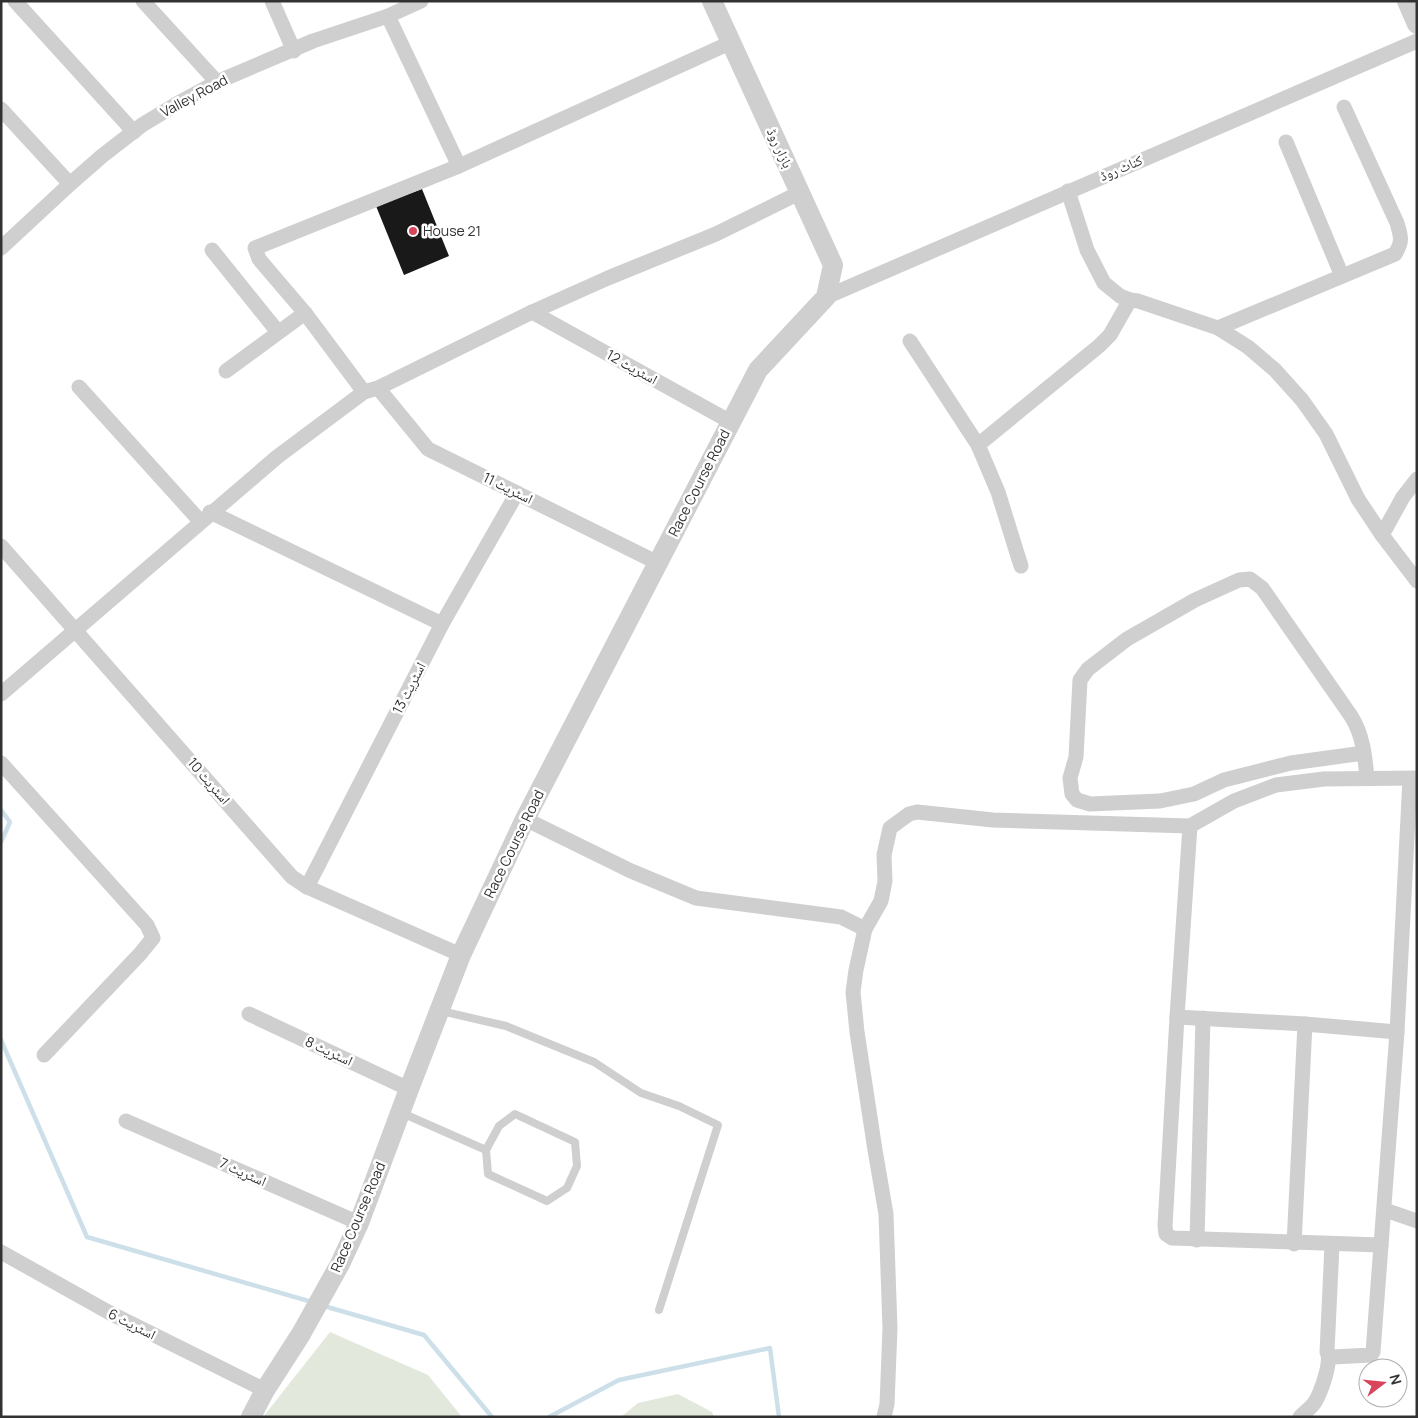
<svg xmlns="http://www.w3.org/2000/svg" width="1418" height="1418" viewBox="0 0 1418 1418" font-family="Manrope,'Noto Naskh Arabic',sans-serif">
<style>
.green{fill:#e3e8dc}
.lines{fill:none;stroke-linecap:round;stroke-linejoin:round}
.stream{stroke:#cde0e9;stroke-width:4.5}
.building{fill:#191919}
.service{stroke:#cfcfcf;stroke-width:8}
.minor{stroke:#cfcfcf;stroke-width:15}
.tertiary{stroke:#cfcfcf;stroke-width:20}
.poi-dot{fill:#d7465a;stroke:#fff;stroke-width:2}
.labels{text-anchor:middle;stroke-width:5;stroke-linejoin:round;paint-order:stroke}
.street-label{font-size:14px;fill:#323232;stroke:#fff}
.poi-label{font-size:14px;fill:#323232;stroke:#fff;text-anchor:start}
</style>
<rect width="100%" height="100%" fill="#fff"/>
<g class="green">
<path d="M330 1332 428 1375 462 1417H263Z"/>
<path d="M678 1394 712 1412 714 1417H621L638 1403Z"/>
</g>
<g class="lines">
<g class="stream">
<path d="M1 810 10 822 1 842"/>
<path d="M1 1040 87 1237 312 1302"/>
<path d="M324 1306 424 1335 492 1417"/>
<path d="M549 1417 619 1380 770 1348 779 1417"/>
</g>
</g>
<path class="building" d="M422 189 449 256 404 275 376 206Z"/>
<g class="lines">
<g class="service">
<path d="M441 1011 506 1026 594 1062 641 1093 679 1106 718 1125 659 1310"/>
<path d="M402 1113 486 1150"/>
<path d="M515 1114 575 1142 577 1166 567 1188 547 1201 488 1174 486 1150 499 1126Z"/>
</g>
<g class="minor">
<path d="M15 1 134 132"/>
<path d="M143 1 217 82"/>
<path d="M272 1 294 51"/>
<path d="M388 16 459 166"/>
<path d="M1 109 70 184"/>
<path d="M1286 142 1342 276"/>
<path d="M1068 191 1087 250 1104 283 1120 296 1130 300 1138 301 1218 328 1248 347 1275 370 1302 400 1326 434 1358 499 1382 535"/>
<path d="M1 248 70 184 102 156 142 125 180 102 217 82 313 41 388 16 421 1"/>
<path d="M212 250 278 332"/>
<path d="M826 297 1417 41"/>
<path d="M532 312 731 422"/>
<path d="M1218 328 1395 254C1403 241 1401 237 1397 223L1344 107"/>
<path d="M910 341 978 445 998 492 1021 566"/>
<path d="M226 371 305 313"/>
<path d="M79 387 200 521"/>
<path d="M378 388 428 449 658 563"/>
<path d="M364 392 305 313 259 259 255 248 459 166 732 42"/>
<path d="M978 445 1099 346 1110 335 1130 300"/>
<path d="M1417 479 1403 497 1382 535 1417 581"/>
<path d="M210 512 442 624"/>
<path d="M1 546 292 877 307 887 461 955"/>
<path d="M1 694 277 457 364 392 378 388 532 312 608 278 716 234 801 192"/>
<path d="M1364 753 1291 763 1224 780 1194 794 1160 801 1090 804 1077 800 1072 794 1070 778 1076 757 1080 680 1088 669 1127 639 1195 600 1239 580 1250 579 1262 588 1351 716C1363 735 1365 756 1367 778"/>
<path d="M1 763 147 925 153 938 140 954 44 1055"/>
<path d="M525 819 631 871 696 898 841 917 865 929 881 901 885 881 884 855 890 828 909 814 917 812 993 820 1190 826 1234 801 1276 785 1324 779 1417 778"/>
<path d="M1190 826 1177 1017 1165 1226 1166 1234 1172 1238 1381 1245"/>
<path d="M307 887 442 624 517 493"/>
<path d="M865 929 856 970 853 992 857 1032 875 1150 886 1214 890 1328 887 1404 884 1417"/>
<path d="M249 1014 409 1089"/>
<path d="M1177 1017 1305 1024 1397 1032"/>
<path d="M126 1121 359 1223"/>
<path d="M1385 1210 1417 1221"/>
<path d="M1197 1240 1203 1018"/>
<path d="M1294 1244 1305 1024"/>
<path d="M1 1252 110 1313 265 1390"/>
<path d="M1329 1356 1333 1357 1371 1355 1373 1352 1397 1032 1410 779"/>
<path d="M1300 1417C1305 1412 1311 1408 1315 1402 1321 1392 1332 1362 1327 1352L1332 1245"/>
</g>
<g class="tertiary">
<path d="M1407 1 1417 24"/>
<path d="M251 1417 265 1390 301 1334 340 1264 359 1223 409 1089 461 955 525 819 758 370 826 297 833 265 712 1"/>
</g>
</g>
<circle class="poi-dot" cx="413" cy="231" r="5"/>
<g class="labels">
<g class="street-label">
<text transform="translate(194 96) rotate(-28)" y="5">Valley Road</text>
<text transform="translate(780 148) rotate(65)" y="5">بازار روڈ</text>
<text transform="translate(1121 168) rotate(-23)" y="5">کناٹ روڈ</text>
<text transform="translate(632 367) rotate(29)" y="5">اسٹریٹ 12</text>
<text transform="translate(699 483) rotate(-63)" y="5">Race Course Road</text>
<text transform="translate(508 488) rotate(26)" y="5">اسٹریٹ 11</text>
<text transform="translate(409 688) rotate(-63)" y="5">اسٹریٹ 13</text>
<text transform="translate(209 781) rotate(49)" y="5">اسٹریٹ 10</text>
<text transform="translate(514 844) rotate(-64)" y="5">Race Course Road</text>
<text transform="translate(329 1051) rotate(25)" y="5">اسٹریٹ 8</text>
<text transform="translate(243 1172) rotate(24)" y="5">اسٹریٹ 7</text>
<text transform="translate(358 1217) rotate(-67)" y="5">Race Course Road</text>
<text transform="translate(132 1324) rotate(27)" y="5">اسٹریٹ 6</text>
</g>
<g class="poi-label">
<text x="423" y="236">House 21</text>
</g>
</g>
<rect width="1418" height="1418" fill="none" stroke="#323232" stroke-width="5"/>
<g transform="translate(1383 1383) rotate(74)"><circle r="24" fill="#ffffff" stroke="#adadad"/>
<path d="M0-4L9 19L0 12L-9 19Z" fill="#d7465a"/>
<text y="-8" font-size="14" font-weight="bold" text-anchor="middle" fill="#323232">N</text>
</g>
</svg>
